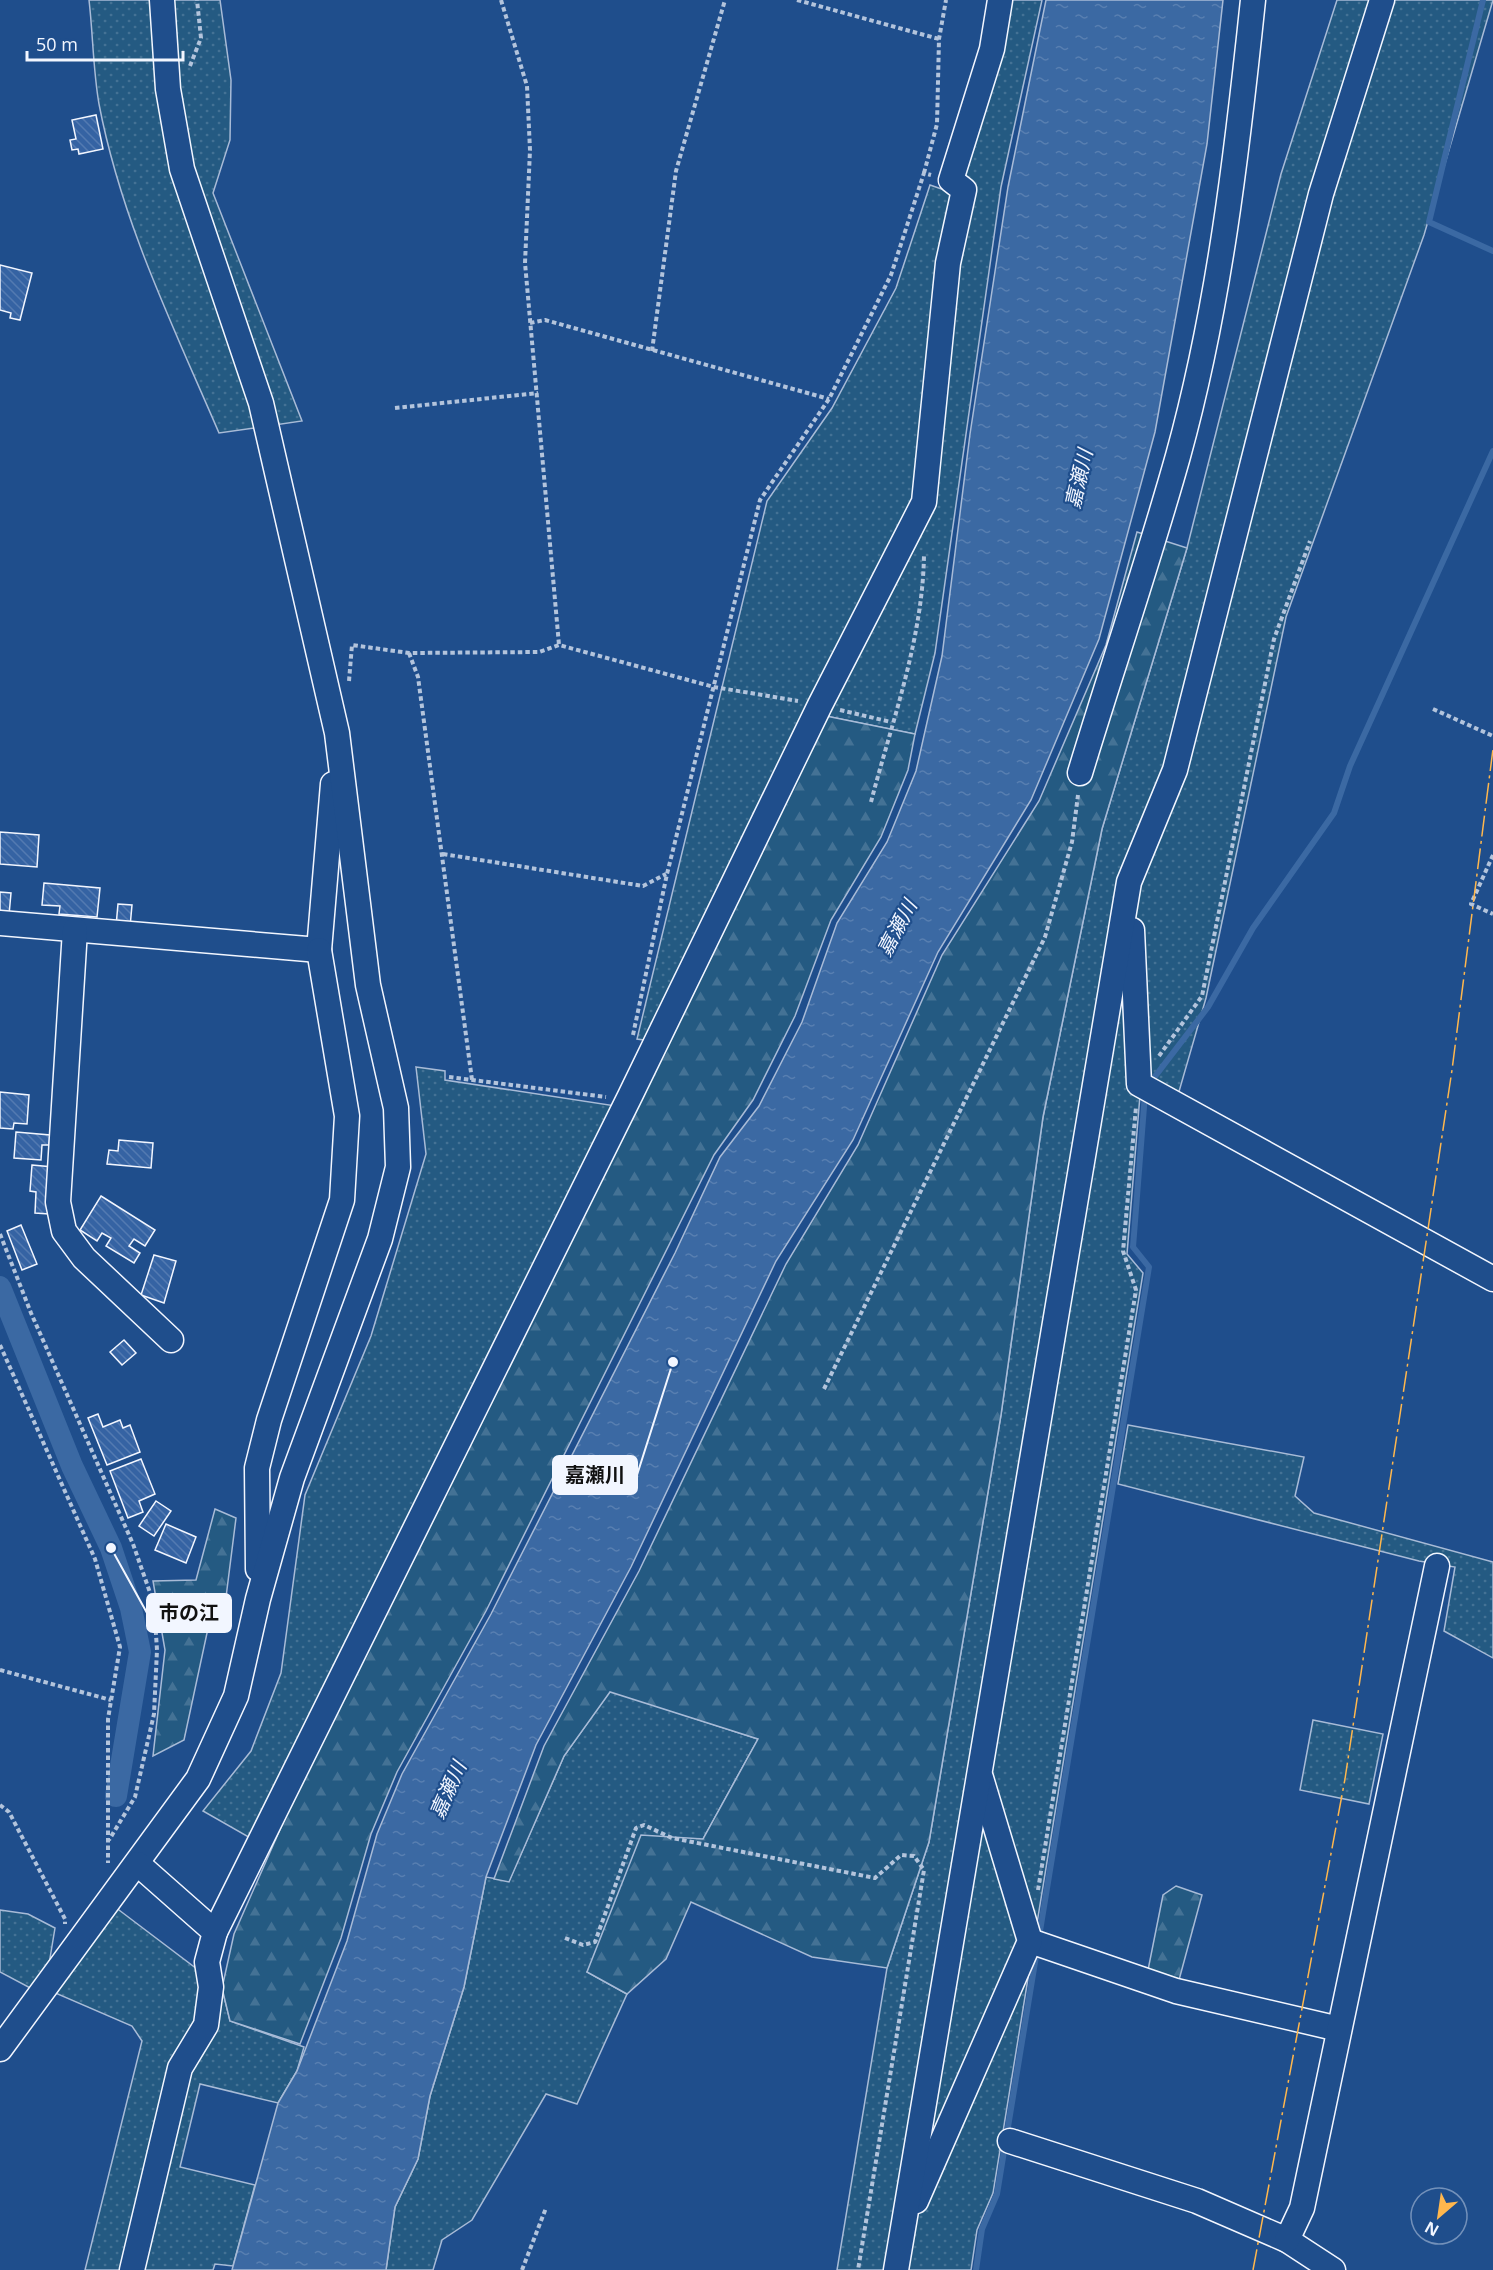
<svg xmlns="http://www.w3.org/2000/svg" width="1493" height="2270" viewBox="0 0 1493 2270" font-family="'Open Sans','Noto Sans JP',sans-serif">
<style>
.grass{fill:url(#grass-dots);stroke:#a8bbd7;stroke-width:1.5}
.forest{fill:url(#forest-firs);stroke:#a8bbd7;stroke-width:1.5}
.water{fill:url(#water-ripples);stroke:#a8bbd7;stroke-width:1.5}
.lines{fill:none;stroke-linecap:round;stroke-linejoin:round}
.stream{stroke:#3b69a3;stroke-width:6}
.canal{stroke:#3b69a3;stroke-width:22}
.building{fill:url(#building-back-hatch);stroke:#f2f6ff;stroke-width:1.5}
.minor-casing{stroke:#f2f6ff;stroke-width:27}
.path{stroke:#b3c4dc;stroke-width:4;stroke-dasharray:4.5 3;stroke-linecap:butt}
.minor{stroke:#1f4e8c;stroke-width:24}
.power{stroke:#ffb74d;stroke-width:1.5;stroke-dasharray:21 4.5 3 4.5;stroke-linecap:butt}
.labels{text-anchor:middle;stroke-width:4.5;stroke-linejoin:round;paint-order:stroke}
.water-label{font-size:20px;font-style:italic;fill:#f2f6ff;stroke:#1f4e8c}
.leader{fill:none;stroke:#f2f6ff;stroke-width:2}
.callout-dot{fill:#f2f6ff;stroke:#1f4e8c;stroke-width:2}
.callout{fill:#f2f6ff;stroke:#f2f6ff;stroke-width:2}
.callout-label{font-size:20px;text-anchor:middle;font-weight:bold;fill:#111}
</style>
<defs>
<pattern id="grass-dots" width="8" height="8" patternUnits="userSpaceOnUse" patternTransform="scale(1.5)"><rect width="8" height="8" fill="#245a82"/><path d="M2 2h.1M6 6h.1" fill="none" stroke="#447295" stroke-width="1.8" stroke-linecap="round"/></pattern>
<pattern id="forest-firs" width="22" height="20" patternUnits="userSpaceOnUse" patternTransform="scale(1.5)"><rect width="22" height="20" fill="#245a82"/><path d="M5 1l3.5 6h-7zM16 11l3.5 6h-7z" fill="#447295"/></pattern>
<pattern id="water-ripples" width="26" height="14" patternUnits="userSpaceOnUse" patternTransform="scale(1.5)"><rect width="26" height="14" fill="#3b69a3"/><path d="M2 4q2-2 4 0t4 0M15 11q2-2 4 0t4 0" fill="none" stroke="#587fb1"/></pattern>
<pattern id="building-back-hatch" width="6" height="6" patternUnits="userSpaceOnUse" patternTransform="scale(1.5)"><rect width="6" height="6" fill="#3563a3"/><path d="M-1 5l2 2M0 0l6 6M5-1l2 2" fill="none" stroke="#537ab1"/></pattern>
</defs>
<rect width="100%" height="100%" fill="#1f4e8c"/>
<g class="grass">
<path d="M89 0H220L231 80 230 140 213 193 302 421 219 433C173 326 121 220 99 104 93 70 93 34 89 0Z"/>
<path d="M1008 0H1042L1001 187 935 653 915 734 826 716 651 1041 637 1039 767 501 832 408 896 288 930 185 953 193Z"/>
<path d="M1337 0H1493L1424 235 1286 617 1206 998 1178 1095H1140L1127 1254 1143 1273 993 2193 977 2230 971 2270H837L887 1968 929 1842 1001 1415 1043 1117 1102 829 1187 548 1281 174Z"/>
<path d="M416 1067 445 1071V1080L616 1106 252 1839 203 1811 251 1751 281 1673 305 1495 371 1336 426 1154Z"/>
<path d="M1128 1425 1304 1457 1295 1496 1314 1513 1493 1562V1658L1444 1631 1455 1567 1419 1561 1118 1484Z"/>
<path d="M610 1691 758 1739 703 1839 587 1972 627 1994 577 2104 546 2094 472 2220 442 2240 433 2270H386L395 2207 418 2159 430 2096 464 1987 486 1877 509 1881 564 1756Z"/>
<path d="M1313 1720 1383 1734 1369 1804 1300 1790Z"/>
<path d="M115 1907 222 1988 230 2021 304 2047 297 2071 278 2103 200 2084 180 2167 255 2185 233 2266 215 2264 213 2270H85L142 2041 132 2026 53 1992Z"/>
<path d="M0 1910 28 1914 55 1928 49 1964 34 1990 0 1972Z"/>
</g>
<g class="forest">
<path d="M1137 532 1187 548 1102 829 1043 1117 1001 1415 929 1842 887 1968 812 1957 691 1902 666 1959 627 1994 587 1972 641 1835 703 1839 758 1739 610 1692 564 1756 509 1882 494 1879 544 1746 639 1571 786 1264 858 1145 942 955 1039 801 1106 645Z"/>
<path d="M826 716 915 734 908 770 881 837 831 920 795 1016 753 1100 714 1155 486 1611 397 1772 371 1834 341 1938 300 2044 230 2021 222 1988 234 1934 311 1759Z"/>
<path d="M215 1509 236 1518 225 1605 207 1633 184 1740 153 1756 165 1650 153 1581 196 1580Z"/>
<path d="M1176 1886 1202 1895 1179 1980 1148 1970 1163 1895Z"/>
</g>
<path class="water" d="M1046 0H1223L1207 144 1155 432 1099 639 1031 800 938 952 853 1140 776 1261 631 1567 536 1745 486 1877 464 1987 430 2096 418 2159 395 2207 386 2270H232L278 2103 297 2071 347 1941 377 1834 402 1774 491 1614 675 1253 720 1157 759 1106 802 1022 837 923 887 842 916 771 942 656 970 434 1008 187Z"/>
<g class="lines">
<g class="stream">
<path d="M1483 0 1429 222 1493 251"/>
<path d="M1150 1083 1208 1007 1253 928 1334 813 1350 766 1493 451"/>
<path d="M1039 1937 1149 1267 1133 1247 1145 1094"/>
<path d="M976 2270 982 2229 997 2194 1037 1950"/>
</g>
<path class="canal" d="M0 1287 72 1466 111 1548 131 1608 140 1652 116 1796"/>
</g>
<g class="building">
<path d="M96 115 103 149 79 154 78 149 72 150 70 140 76 139 72 120Z"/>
<path d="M0 265 32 273 20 320 10 318 11 313 0 310Z"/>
<path d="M0 832 39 835 37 867 0 864Z"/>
<path d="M44 883 100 888 97 917 59 914 60 906 42 905Z"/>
<path d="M0 892 11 893 9 915 0 914Z"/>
<path d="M118 904 132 905 130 927 116 926Z"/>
<path d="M0 1092 29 1095 27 1124 14 1123 13 1129 0 1128Z"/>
<path d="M16 1132 50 1135 49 1145H42L41 1160 14 1158Z"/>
<path d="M119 1140 153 1143 151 1168 107 1164 109 1150 118 1151Z"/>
<path d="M32 1165 53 1167 49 1214 35 1213 36 1192 30 1191Z"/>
<path d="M101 1196 155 1230 145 1246 134 1239 129 1246 140 1253 134 1263 106 1246 111 1238 102 1233 97 1241 80 1230Z"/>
<path d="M21 1225 37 1264 22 1270 7 1231Z"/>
<path d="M154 1255 176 1261 164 1303 141 1295Z"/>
<path d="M124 1340 136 1353 122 1365 110 1352Z"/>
<path d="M98 1414 103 1427 120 1420 123 1428 130 1425 140 1452 107 1465 88 1418Z"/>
<path d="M141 1459 155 1494 139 1501 143 1512 128 1518 110 1471Z"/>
<path d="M156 1501 171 1511 154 1536 139 1526Z"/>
<path d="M166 1524 196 1537 186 1563 155 1550Z"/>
</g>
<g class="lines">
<g class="minor-casing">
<g id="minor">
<path d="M1080 773C1112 668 1148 563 1178 456 1219 308 1237 153 1253 0"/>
<path d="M0 923 319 950 333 784"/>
<path d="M75 930 58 1202 64 1231 84 1258 171 1340"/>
<path d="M1132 930 1139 1084 1493 1279"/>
<path d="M258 1569 257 1468 269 1420 342 1200 347 1116 319 950"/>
<path d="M215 1932 630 1096 820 705 924 502 948 263 964 190 951 180 992 49 1000 0"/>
<path d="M1030 1941 1176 1991 1339 2029"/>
<path d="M0 2049 198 1779 236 1696 258 1599 292 1478 380 1239 398 1167 396 1108 368 985 337 733 261 403 182 169 168 89 162 0"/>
<path d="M1010 2141 1197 2201 1287 2240 1333 2270"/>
<path d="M916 2201 1030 1941 981 1778"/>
<path d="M1287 2240 1302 2208 1437 1566"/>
<path d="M132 2270 180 2068 206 2025 211 1987 207 1962 215 1932 138 1864"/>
<path d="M896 2270 1129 882 1175 770 1321 194 1382 0"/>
</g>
</g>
<g class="path">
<path d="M501 0 527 86 530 150 525 263 559 645"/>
<path d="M797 0 939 39"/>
<path d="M190 66 201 38 197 0"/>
<path d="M924 173 937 124 939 39 946 0"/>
<path d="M530 323 545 320 829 399"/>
<path d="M652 351 676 171 725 0"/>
<path d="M395 408 538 393"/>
<path d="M409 653 418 677 472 1080"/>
<path d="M349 681 352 645 409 653 539 652 559 645 714 687 798 701"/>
<path d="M1433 709 1493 736"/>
<path d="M840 710 891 722"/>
<path d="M871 802C892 721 923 639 924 554"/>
<path d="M443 854 643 886 666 874"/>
<path d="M1493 855 1471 904 1493 914"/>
<path d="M633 1035 667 874 760 500 829 399 891 275 924 173 931 175"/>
<path d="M1159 1056 1202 996 1274 639 1310 541"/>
<path d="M449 1077 606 1097"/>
<path d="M0 1234 31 1313 133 1544 154 1604 157 1650 154 1714 135 1797 109 1840"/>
<path d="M0 1345 95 1559 120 1647 108 1719V1863"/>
<path d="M824 1389 1045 937 1072 842 1078 795"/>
<path d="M0 1670 111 1700"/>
<path d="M0 1805 9 1812 65 1919V1924"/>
<path d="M1038 1890 1136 1290 1123 1251 1136 1107"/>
<path d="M565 1938 583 1945 595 1942 636 1828 644 1825 672 1838 875 1878 901 1855 914 1856 924 1870 858 2270"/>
<path d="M522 2270 546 2208"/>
</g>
<use href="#minor" class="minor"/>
<path class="power" d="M1253 2270 1345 1779 1452 1070 1493 749"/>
</g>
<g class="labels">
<g class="water-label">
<text transform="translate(1079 479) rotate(-77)" y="7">嘉瀬川</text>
<text transform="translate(897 928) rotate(-62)" y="7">嘉瀬川</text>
<text transform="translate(448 1790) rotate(-66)" y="7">嘉瀬川</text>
</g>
</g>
<path class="leader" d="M673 1362L637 1475M111 1548L147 1613"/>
<g class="callout-dot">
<circle cx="673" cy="1362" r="6"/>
<circle cx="111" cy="1548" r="6"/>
</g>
<g class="callout">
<rect x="553" y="1456" width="84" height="38" rx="6"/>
<rect x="147" y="1594" width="84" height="38" rx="6"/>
</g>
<g class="callout-label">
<text x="595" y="1482">嘉瀬川</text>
<text x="189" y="1620">市の江</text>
</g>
<g transform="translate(1439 2216) rotate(209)"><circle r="28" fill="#1f4e8c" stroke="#7391ba" stroke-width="1.5"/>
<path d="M0-4.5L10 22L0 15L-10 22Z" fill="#ffb74d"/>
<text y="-9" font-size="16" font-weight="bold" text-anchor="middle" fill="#f2f6ff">N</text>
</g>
<path d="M27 51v9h156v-9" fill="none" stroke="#f2f6ff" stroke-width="3"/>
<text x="36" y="51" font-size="18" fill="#f2f6ff" stroke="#1f4e8c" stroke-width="4.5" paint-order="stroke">50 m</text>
</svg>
